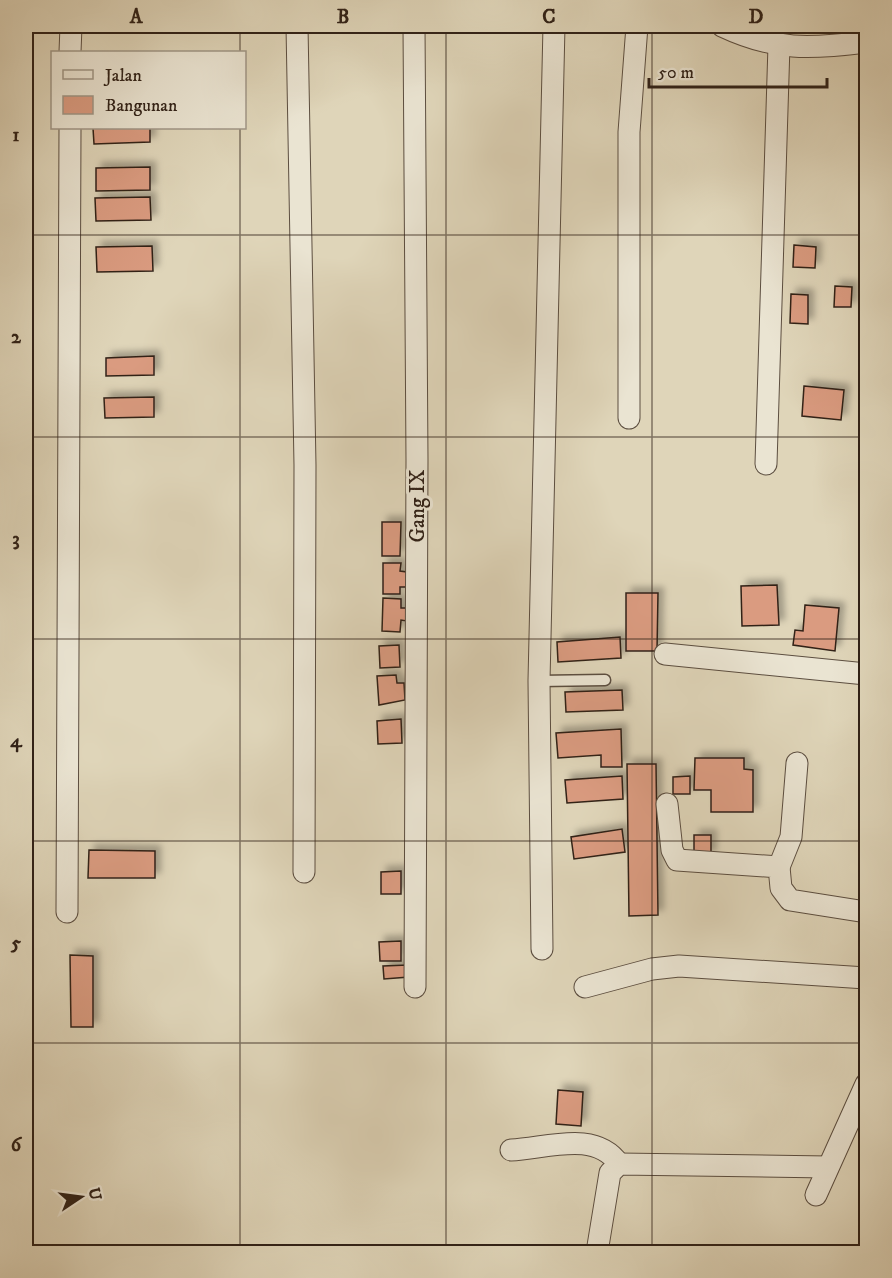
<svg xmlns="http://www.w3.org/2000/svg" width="892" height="1278" viewBox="0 0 892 1278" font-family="'IM FELL DW Pica',serif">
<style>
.building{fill:#da9b80;stroke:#302117;stroke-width:1.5;filter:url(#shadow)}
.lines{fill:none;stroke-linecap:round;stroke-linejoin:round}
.service-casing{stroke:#5c4e40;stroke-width:13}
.minor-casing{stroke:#5c4e40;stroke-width:23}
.service{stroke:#eae4d2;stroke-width:10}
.minor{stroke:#eae4d2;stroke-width:21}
.grid{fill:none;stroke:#302117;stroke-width:1.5;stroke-opacity:0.55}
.labels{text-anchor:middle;stroke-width:6;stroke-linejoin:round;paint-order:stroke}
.street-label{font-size:21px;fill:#302117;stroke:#eae4d2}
.neatline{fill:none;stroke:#302117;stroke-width:2}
.grid-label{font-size:20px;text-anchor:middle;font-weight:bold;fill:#302117}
</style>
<defs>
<filter id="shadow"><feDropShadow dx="5.5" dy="-5.5" stdDeviation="3" flood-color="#0004"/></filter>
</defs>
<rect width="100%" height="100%" fill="#dfd5b9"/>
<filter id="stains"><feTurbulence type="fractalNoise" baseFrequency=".00333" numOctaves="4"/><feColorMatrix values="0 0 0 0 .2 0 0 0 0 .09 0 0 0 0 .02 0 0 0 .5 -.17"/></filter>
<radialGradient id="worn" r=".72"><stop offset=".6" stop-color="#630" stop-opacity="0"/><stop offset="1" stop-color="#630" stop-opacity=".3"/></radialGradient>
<g class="building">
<path d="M93 128H150V142L94 144Z"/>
<path d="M150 167V190L96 191V168Z"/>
<path d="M150 197 151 220 96 221 95 198Z"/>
<path d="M794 245 816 247 815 268 793 267Z"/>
<path d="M152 246 153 271 97 272 96 247Z"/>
<path d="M835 286 852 287 851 307H834Z"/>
<path d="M791 294 808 295V324L790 323Z"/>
<path d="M154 356V375L106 376V358Z"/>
<path d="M804 386 844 390 841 420 802 416Z"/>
<path d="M154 397V417L105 418 104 398Z"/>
<path d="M382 522H401L400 556H382Z"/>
<path d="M383 563H401L400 571 407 572V587H400V594H383Z"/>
<path d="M777 585 779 625 742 626 741 586Z"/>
<path d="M626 593H658L657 651H626Z"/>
<path d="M383 598 401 599V608H408L407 621 401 620 400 632 382 631Z"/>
<path d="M805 605 839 608 835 651 793 645 795 630 803 631Z"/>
<path d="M620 637 621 658 558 662 557 642Z"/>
<path d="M399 645 400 667 380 668 379 646Z"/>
<path d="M396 675 397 683H404L405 700 379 705 377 676Z"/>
<path d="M622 690 623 710 566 712 565 692Z"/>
<path d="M401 719 402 743 378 744 377 721Z"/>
<path d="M621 729 622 767H601V755L558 758 556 733Z"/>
<path d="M695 758H744V769L753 770V812H711V790H694Z"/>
<path d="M627 764H656L658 915 629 916Z"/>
<path d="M622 776 623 799 567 803 565 780Z"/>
<path d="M690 776V794H673V777Z"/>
<path d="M622 829 625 852 574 859 571 837Z"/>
<path d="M694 835H711V856L694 857Z"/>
<path d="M89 850 155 851V878H88Z"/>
<path d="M401 871V894H381V872Z"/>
<path d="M401 941V961H380L379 942Z"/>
<path d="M70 955 93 956V1027H71Z"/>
<path d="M408 965 409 977 384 979 383 966Z"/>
<path d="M558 1090 583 1092 581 1126 556 1124Z"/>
</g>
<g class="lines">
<g class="service-casing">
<path id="service" d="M539 681 605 680"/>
</g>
<g class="minor-casing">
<g id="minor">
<path d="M297 26 305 465 304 872"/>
<path d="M414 26 417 460 415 987"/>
<path d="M722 26C775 51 810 49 866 42"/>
<path d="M70 52 71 26"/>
<path d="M629 418V132L637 26"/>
<path d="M766 464 779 45"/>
<path d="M665 654 866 674"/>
<path d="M667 804 672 850 677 860 779 867 781 888 790 900 866 912"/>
<path d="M779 867 791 837 797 763"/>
<path d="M67 912 70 128"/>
<path d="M542 949 539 681 554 26"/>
<path d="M585 987 652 969 679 966 866 978"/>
<path d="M511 1150C545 1149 595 1129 619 1164"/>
<path d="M816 1195 866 1084"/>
<path d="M597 1252 610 1173 619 1164 828 1167"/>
</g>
</g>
<use href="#service" class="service"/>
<use href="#minor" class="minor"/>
</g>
<path class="grid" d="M240 26V52M446 26V1252M652 26V1252M240 128V1252M26 235H866M26 437H866M26 639H866M26 841H866M26 1043H866"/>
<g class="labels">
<g class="street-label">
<text transform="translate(417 506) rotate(-90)" y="7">Gang IX</text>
</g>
</g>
<rect width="892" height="1278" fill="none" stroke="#dfd5b9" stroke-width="66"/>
<rect x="51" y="51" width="195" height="78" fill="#eae4d2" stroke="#a09687" stroke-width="1.5"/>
<rect x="63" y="70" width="30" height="9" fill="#eae4d2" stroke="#a09687" stroke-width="1.5"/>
<text x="105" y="81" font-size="18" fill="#302117">Jalan</text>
<rect x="63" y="96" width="30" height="18" fill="#da9b80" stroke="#a09687" stroke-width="1.5"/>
<text x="105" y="111" font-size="18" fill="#302117">Bangunan</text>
<g transform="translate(81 1197) rotate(77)" stroke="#eae4d2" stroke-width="4.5" paint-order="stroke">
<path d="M0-4.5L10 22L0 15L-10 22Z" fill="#302117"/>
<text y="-9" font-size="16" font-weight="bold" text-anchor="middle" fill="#302117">U</text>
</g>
<path d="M649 78v9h178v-9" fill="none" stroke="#302117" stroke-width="3"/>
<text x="658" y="78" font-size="18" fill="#302117" stroke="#eae4d2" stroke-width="4.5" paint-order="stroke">50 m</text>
<rect x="33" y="33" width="826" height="1212" class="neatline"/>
<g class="grid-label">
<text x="136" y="23">A</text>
<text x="343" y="23">B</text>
<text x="549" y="23">C</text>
<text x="756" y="23">D</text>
<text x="16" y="141">1</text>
<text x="16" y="343">2</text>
<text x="16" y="545">3</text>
<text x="16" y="747">4</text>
<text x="16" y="949">5</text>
<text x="16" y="1151">6</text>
</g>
<rect width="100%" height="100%" filter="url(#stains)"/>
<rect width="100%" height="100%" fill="url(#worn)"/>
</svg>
